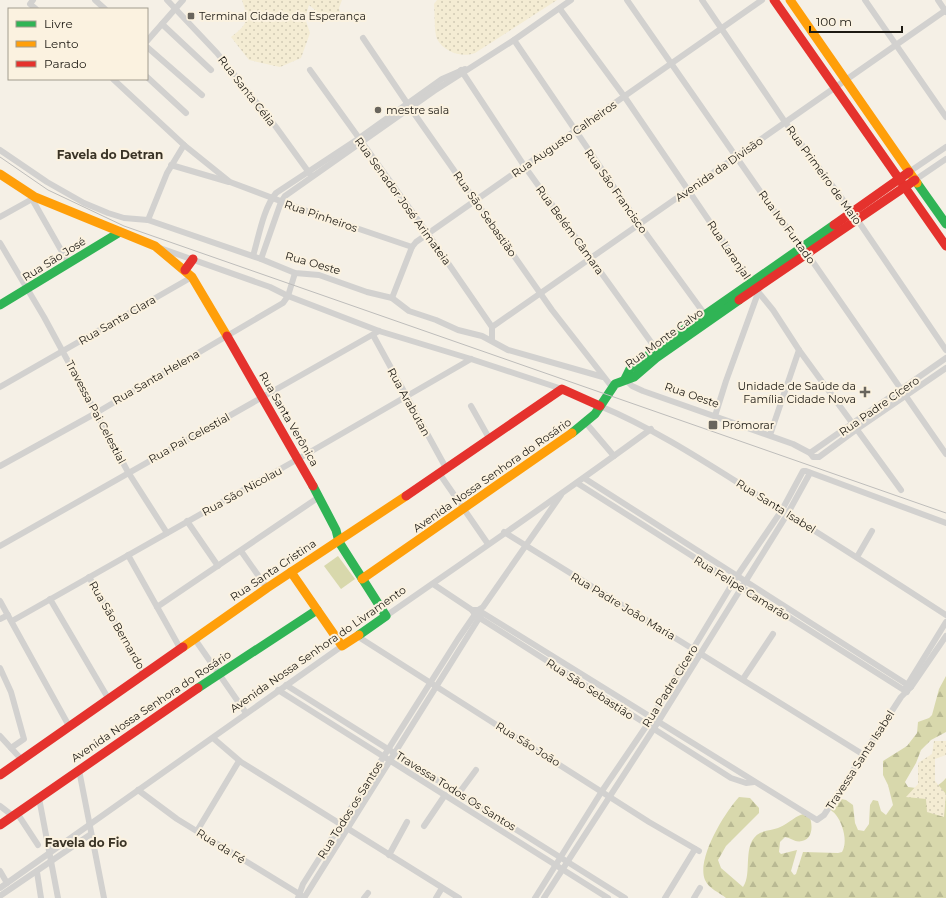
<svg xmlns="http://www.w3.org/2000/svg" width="946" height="898" viewBox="0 0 946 898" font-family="Montserrat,sans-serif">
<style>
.forest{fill:url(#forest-firs)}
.sand{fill:url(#sand-dots)}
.garden{fill:#d8d8ac}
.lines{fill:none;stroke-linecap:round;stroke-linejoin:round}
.street{stroke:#d2d1cf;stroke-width:6}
.fast{stroke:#30b455;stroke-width:9}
.slow{stroke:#ff9f0a;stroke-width:9}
.jam{stroke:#e5322d;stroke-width:9}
.tram{stroke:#bebdbb;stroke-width:1}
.poi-dot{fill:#69655d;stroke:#fbf2e0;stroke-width:1.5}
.labels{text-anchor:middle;stroke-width:4;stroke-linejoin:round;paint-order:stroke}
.poi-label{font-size:11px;fill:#1d1a13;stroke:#fbf2e0;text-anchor:start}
.street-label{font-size:11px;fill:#1d1a13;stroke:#fbf2e0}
.neighbourhood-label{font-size:12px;font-weight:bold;fill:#3a3325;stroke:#fbf2e0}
</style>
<defs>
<pattern id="forest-firs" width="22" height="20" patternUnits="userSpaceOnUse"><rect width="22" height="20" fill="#d8d8ac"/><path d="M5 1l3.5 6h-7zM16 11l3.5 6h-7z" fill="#b9b993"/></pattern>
<pattern id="sand-dots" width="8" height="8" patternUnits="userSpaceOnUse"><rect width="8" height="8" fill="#f4ecd3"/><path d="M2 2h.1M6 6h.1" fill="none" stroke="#d1cab4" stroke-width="1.8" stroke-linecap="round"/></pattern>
</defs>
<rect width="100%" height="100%" fill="#f5f0e6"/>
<path class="forest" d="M946 676V732L931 740 921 750 916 763 905 782 908 787C923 789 936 791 946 778V898H726C719 892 709 889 705 880 696 859 725 812 739 797L750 798 759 808V813L726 846 718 860 721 868 743 887C753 874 741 843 760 833 766 830 773 830 778 828 791 823 794 815 808 813 813 822 814 839 802 841 796 843 791 838 785 837L780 842 779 852 781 854 797 850 791 871 794 875 796 874 803 852 838 853 842 852C848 842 843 824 836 815 834 812 831 811 829 808L836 798 846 800 853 805 855 823 858 830 864 831 869 824 870 805 873 800 878 801 881 811 886 815 893 805 888 785 883 775V761L907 746 917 733 918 722 929 718 932 715 939 689Z"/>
<g class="sand">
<path d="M242 0H342L339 8 341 17 320 14 309 5 305 18 310 33 301 58 280 67 249 60 231 37C248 24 249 21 242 0Z"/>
<path d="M437 0H557L475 53C462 58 444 52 437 39 434 32 435 13 434 4Z"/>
<path d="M934 741H946V755L935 759V781L946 794 944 817 927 812 926 799 906 797 918 784V763L932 754Z"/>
</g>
<path class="garden" d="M338 556 355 579 341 589 324 566Z"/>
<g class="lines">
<g class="street">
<path d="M33 0 30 4 36 9"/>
<path d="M95 0 105 9"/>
<path d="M167 0 217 53 276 127 310 174"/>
<path d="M627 0 769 204 806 252 946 454"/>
<path d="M702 0 785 122 852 212 946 350"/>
<path d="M865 0 946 117"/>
<path d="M938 0 946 12"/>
<path d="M560 9 624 96 755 288 773 310 799 350 901 490"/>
<path d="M162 24 211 70"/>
<path d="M363 38 411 109 552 310 612 387"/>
<path d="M514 40 639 224 706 316"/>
<path d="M147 41 183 0"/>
<path d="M147 47 202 95"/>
<path d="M310 70 428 234 492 327V340"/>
<path d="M461 70 525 167 656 349"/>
<path d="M147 77 186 113"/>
<path d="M113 79 184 145 230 182 312 213 412 247"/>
<path d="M0 150 47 182 84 203 108 213 124 218 148 220 261 259 295 273 319 275 367 292 392 298 409 311 436 320 458 330 482 336 508 350 603 377"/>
<path d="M171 165 229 182"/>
<path d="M909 172 946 147"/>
<path d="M915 180 946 159"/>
<path d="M32 199 69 264"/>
<path d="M0 217 34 198"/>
<path d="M148 220 167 173 184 145"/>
<path d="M0 243 44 317 128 472 167 533"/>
<path d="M160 248 270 287 288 296 379 331 471 359 562 389"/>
<path d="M253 256C259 236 263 209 276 193L358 139 442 79 465 69"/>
<path d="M261 259 281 202 285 196 434 91 514 40 571 0"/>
<path d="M392 298 412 247 416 242 762 0"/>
<path d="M492 327 946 10"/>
<path d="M373 335 446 468"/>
<path d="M625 379 632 386 643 391 793 444 810 453 813 457H819L857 429 946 368"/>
<path d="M0 387 192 277"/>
<path d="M471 406 489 438"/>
<path d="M600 406C655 429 705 462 756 494 820 534 883 574 946 615"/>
<path d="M715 416 726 381 758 293"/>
<path d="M586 423 614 456"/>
<path d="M770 435 799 350"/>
<path d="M810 453 946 358"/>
<path d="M0 466 96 413 283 303 288 296 295 273"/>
<path d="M439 473 488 544"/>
<path d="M584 478 911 687"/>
<path d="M577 483 907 692"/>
<path d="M187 521 218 566"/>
<path d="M504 532 864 755"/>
<path d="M0 546 379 331"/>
<path d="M241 551 267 588"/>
<path d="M128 555 180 648"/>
<path d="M857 557 872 531"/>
<path d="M89 577 144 674"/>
<path d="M433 584 472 610 475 615 731 778 746 783 754 782"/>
<path d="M50 599 108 698"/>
<path d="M0 601 69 726"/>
<path d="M157 607 319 497"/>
<path d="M472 610H478L817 820 824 815 901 697 911 687 946 636"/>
<path d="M386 616C475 554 564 493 651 429"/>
<path d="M0 619 8 615"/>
<path d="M12 621 298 459 471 359"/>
<path d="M357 636 649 822 699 851"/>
<path d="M194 638 246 713"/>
<path d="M0 668 11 692 24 739 11 748"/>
<path d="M743 679 773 634"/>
<path d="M286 685 625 898"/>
<path d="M906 687 946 622"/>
<path d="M278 690 608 898"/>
<path d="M0 736 22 760"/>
<path d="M213 738 241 762 459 898"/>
<path d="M79 770 104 898"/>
<path d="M138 790 177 819 301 895"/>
<path d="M459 793 476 770"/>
<path d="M39 798 58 898"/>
<path d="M0 806 13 816"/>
<path d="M17 813 38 845"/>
<path d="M424 826 445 795"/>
<path d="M197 831 239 761"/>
<path d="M389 855 407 822"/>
<path d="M0 871 7 883"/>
<path d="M37 872 41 898"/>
<path d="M0 888 342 646"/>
<path d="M0 896 91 834"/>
<path d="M298 898 303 884 458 639 478 610 483 607 561 495"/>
<path d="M304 898 481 615"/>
<path d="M364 898 368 893"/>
<path d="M436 898 442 888"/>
<path d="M535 898 602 791 647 725 737 576 782 510 803 471H806L946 523"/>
<path d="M544 898 658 722 788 513 810 473"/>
<path d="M665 898 695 849"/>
<path d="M694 898 700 888"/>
</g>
<g class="fast">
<path d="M917 183 946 224"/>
<path d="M0 305 120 232"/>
<path d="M625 379 630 369 656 349 834 225"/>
<path d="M572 433 595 414 615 384 634 377 656 358 739 300"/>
<path d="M313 486 336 530 339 542 386 616 359 635"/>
<path d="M198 688 317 610"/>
</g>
<g class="slow">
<path d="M790 0 917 183"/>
<path d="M0 174 35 197 155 246 192 277 227 336"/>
<path d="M291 572 342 646 359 635"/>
<path d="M362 579 572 433"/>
<path d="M183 647 267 588 406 496"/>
</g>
<g class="jam">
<path d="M774 0 946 246"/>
<path d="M834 225 909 172"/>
<path d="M185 270 193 259"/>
<path d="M739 300 915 180"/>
<path d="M227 336 313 486"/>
<path d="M406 496 562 389 600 406"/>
<path d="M0 775 183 647"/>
<path d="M0 825 198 688"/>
</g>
<path class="tram" d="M0 157 48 190 124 226 946 513"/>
</g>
<g class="poi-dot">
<rect x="187" y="12" width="8" height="8" rx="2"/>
<circle cx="378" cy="110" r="4"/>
<path d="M863 386h4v4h4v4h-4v4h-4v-4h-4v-4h4z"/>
<rect x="708" y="420" width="10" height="10" rx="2"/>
</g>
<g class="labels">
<g class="poi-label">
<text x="199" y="20">Terminal Cidade da Esperança</text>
<text x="386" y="114">mestre sala</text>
<text x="856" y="390" text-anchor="end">Unidade de Saúde da<tspan x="856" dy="13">Família Cidade Nova</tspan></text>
<text x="722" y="429">Prómorar</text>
</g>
<g class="street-label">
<text transform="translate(247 91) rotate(52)" y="4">Rua Santa Célia</text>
<text transform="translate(564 139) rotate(-35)" y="4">Rua Augusto Calheiros</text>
<text transform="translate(719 169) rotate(-35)" y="4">Avenida da Divisão</text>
<text transform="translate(824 175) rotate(54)" y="4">Rua Primeiro de Maio</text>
<text transform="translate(616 191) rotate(55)" y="4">Rua São Francisco</text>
<text transform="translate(403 201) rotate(54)" y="4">Rua Senador José Arimateia</text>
<text transform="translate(485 214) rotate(55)" y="4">Rua São Sebastião</text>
<text transform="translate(321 216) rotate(19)" y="4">Rua Pinheiros</text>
<text transform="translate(787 227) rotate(54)" y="4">Rua Ivo Furtado</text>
<text transform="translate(570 230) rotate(54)" y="4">Rua Belém Câmara</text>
<text transform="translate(729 250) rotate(56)" y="4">Rua Laranjal</text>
<text transform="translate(54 259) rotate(-32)" y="4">Rua São José</text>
<text transform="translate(313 263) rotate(16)" y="4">Rua Oeste</text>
<text transform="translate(117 320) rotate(-30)" y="4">Rua Santa Clara</text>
<text transform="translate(664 338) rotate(-36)" y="4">Rua Monte Calvo</text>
<text transform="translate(156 377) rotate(-30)" y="4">Rua Santa Helena</text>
<text transform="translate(692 395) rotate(19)" y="4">Rua Oeste</text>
<text transform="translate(409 402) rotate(61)" y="4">Rua Arabutan</text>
<text transform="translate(879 406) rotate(-35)" y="4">Rua Padre Cícero</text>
<text transform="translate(96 412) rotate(62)" y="4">Travessa Pai Celestial</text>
<text transform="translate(289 419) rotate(60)" y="4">Rua Santa Verônica</text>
<text transform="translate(189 438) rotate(-29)" y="4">Rua Pai Celestial</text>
<text transform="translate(492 475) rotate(-35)" y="4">Avenida Nossa Senhora do Rosário</text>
<text transform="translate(242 491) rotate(-29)" y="4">Rua São Nicolau</text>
<text transform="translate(776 506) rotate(32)" y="4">Rua Santa Isabel</text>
<text transform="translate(273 570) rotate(-34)" y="4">Rua Santa Cristina</text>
<text transform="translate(742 588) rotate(32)" y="4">Rua Felipe Camarão</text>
<text transform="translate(623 606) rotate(31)" y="4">Rua Padre João Maria</text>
<text transform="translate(117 625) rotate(60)" y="4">Rua São Bernardo</text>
<text transform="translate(318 649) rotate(-35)" y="4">Avenida Nossa Senhora do Livramento</text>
<text transform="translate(670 686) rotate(-58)" y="4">Rua Padre Cícero</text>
<text transform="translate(590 689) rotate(33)" y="4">Rua São Sebastião</text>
<text transform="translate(151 706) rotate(-34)" y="4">Avenida Nossa Senhora do Rosário</text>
<text transform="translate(528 744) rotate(32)" y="4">Rua São João</text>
<text transform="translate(860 760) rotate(-57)" y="4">Travessa Santa Isabel</text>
<text transform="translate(456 791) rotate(32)" y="4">Travessa Todos Os Santos</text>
<text transform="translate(350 810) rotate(-58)" y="4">Rua Todos os Santos</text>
<text transform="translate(221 846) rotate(32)" y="4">Rua da Fé</text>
</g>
<g class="neighbourhood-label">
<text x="110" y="159">Favela do Detran</text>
<text x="86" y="847">Favela do Fio</text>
</g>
</g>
<rect x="8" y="8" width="140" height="72" fill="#fbf2e0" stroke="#a29c8e"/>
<rect x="16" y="21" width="20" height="6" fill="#30b455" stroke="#a29c8e"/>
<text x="44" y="28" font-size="12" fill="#1d1a13">Livre</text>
<rect x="16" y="41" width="20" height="6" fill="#ff9f0a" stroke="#a29c8e"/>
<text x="44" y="48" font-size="12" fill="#1d1a13">Lento</text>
<rect x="16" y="61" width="20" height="6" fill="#e5322d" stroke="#a29c8e"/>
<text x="44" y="68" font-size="12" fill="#1d1a13">Parado</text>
<path d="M810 26v6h92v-6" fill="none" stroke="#1d1a13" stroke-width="2"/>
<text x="816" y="26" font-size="12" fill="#1d1a13" stroke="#fbf2e0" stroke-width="3" paint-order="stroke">100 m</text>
</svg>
